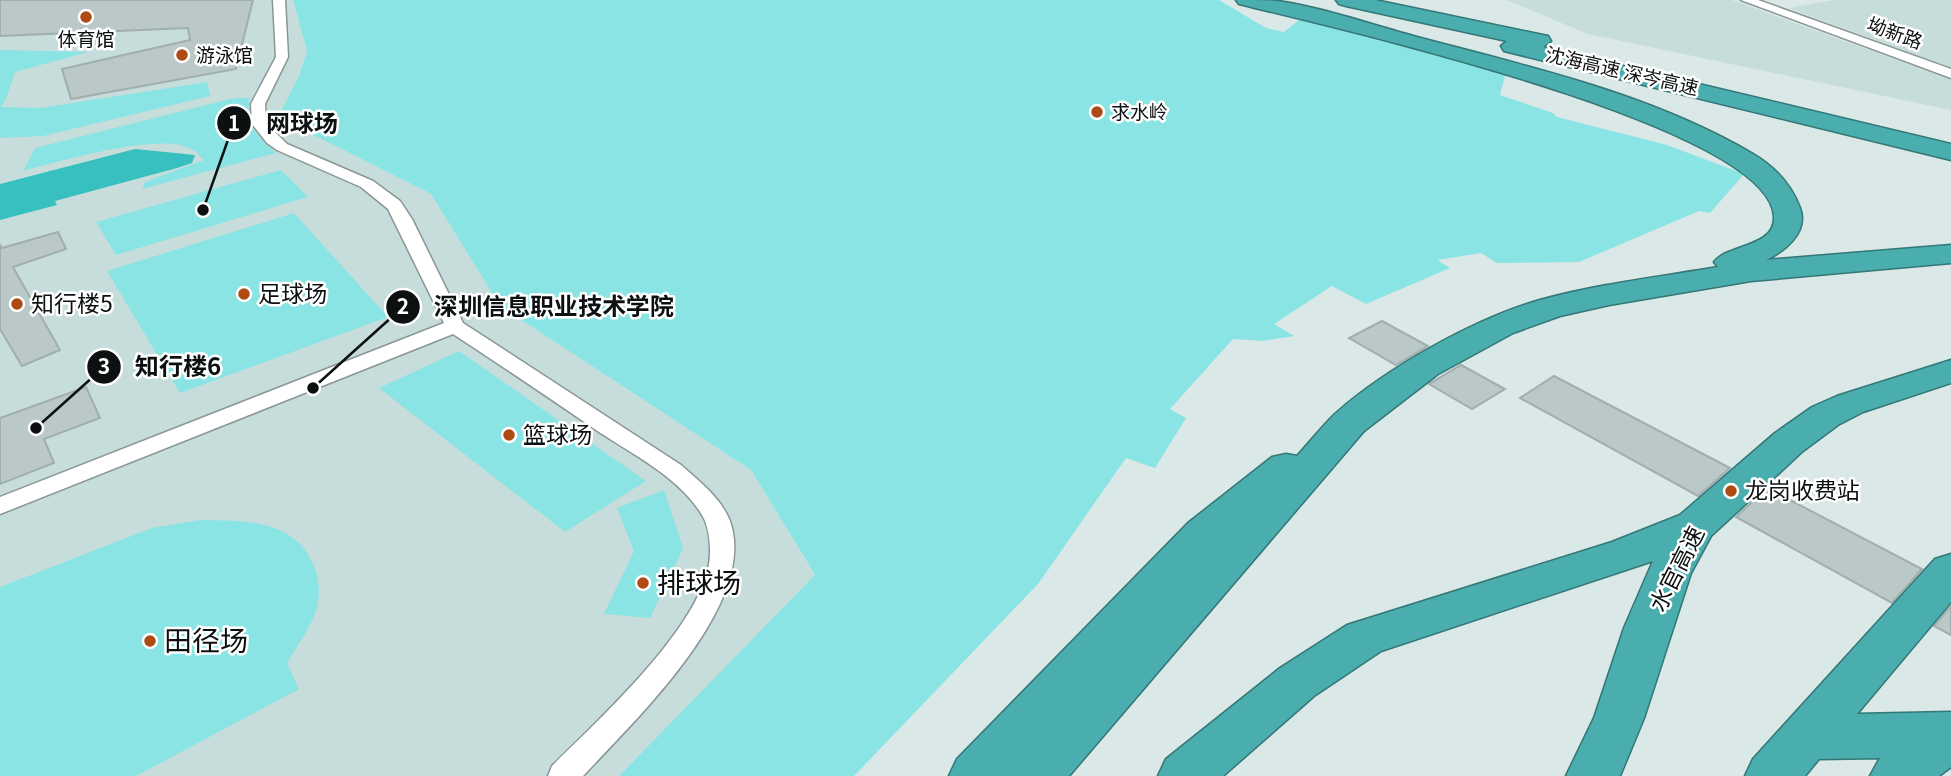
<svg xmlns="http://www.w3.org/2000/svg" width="1951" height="776" viewBox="0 0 1951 776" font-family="Georgia,'Noto Sans SC',serif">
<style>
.built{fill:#c6dddc}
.green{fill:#8ae4e3}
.water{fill:#37c0bf}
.building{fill:#bbc8c8;stroke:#a1aeae;stroke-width:2}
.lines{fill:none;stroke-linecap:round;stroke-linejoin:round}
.street-casing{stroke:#8a9696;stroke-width:3}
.highway-casing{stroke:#347776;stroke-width:3}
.street{fill:#fff;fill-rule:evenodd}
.highway{fill:#49aead;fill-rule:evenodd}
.poi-dot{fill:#ae4b14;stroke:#fff;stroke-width:2.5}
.labels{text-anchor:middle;stroke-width:5;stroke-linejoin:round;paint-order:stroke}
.far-street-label{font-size:19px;fill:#0c1010;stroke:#fff}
.far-poi-label{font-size:19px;fill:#0c1010;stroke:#fff;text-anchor:start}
.poi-label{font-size:23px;fill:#0c1010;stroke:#fff;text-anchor:start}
.street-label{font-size:23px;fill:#0c1010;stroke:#fff}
.near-poi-label{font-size:28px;fill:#0c1010;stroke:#fff;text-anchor:start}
.leader{fill:none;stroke:#0c1010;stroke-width:2.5}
.callout-dot{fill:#0c1010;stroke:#fff;stroke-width:2.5}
.mark-label{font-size:21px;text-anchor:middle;font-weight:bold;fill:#fff}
.callout-label{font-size:24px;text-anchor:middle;font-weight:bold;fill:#0c1010;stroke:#fff;stroke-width:5;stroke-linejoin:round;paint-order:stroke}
</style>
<rect width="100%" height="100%" fill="#dae8e7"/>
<g class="built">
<path d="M0 0H293L307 51 298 78 278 117 431 194 500 306 751 470 815 576 619 776H0Z"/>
<path d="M1507 0H1732L1951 80V110L1588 34Z"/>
<path d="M1834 0H1951V68L1789 8Z"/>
</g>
<g class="green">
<path d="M293 0H1219L1266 28 1284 32 1303 17 1506 72 1500 95 1553 113 1557 117 1667 145 1744 174 1710 213 1699 211 1579 262 1497 263 1481 253 1437 260 1450 268 1366 304 1332 286 1274 324 1294 336 1263 341 1233 339 1170 409 1186 418 1155 468 1126 458 1038 584 854 776H619L815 575 751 470 500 306 431 194 278 117 298 78 307 51Z"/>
<path d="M0 50 88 52 15 72 6 99 1 107 41 108 207 82 210 96 43 136 0 138Z"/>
<path d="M234 98H249L248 122 263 142 276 153 142 189 145 182 204 160C200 156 196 151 191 149 162 131 57 162 23 171L35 148Z"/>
<path d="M281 170 308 197 116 255 96 222Z"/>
<path d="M294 213 388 317 180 393 107 271Z"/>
<path d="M459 351 646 481 565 532 379 388Z"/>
<path d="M664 490 683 548 650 618 604 614 634 551 617 508Z"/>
<path d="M200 520C245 521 297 518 315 569 320 583 320 597 316 611 310 629 296 647 287 663L299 689 136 776H0V587L152 528Z"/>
</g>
<path class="water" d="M135 149 195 155 192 163 177 168 55 201 57 205 0 220V184Z"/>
<g class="building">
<path d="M0 0H253L236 69 71 99 62 69 190 40 188 28 0 36Z"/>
<path d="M58 232 66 249 13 267 60 350 22 366 0 329V245L2 248Z"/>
<path d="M1382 321 1428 346 1396 365 1349 338Z"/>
<path d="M1461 365 1505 389 1472 409 1429 384Z"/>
<path d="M1554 376 1730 468 1698 496 1520 398Z"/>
<path d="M86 387 100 418 44 439 54 463 0 484V418Z"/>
<path d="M1767 488 1922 569 1892 603 1736 517Z"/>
<path d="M1951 606V635L1934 626Z"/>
</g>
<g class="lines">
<g class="street-casing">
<g id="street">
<path d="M273 0H285L288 57 265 104 266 123 287 144 373 181 400 201 412 219 463 323 681 465C699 481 721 498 730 521 759 604 634 721 583 776H548L552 766C597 721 712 618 710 551 710 540 708 524 702 515 680 478 634 455 599 432 551 399 502 366 453 334L0 514V497L444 323 388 209 361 187 277 150 267 143 252 124 251 104 276 57Z"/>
<path d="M1741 0H1758L1951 69V78Z"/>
</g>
</g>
<g class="highway-casing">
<g id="highway">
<path d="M1236 0C1250 0 1265 0 1278 1 1325 8 1372 25 1417 37 1530 67 1651 94 1753 154 1775 167 1791 184 1800 208 1809 232 1785 251 1766 260L1951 245V263L1751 281 1609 305 1560 316 1513 333 1438 374 1364 431 1069 776H949L957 759 1188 523 1272 457 1286 454 1297 456C1310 442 1322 426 1336 413 1387 368 1474 319 1540 300 1598 284 1659 277 1718 267L1714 262C1727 244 1775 248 1774 217 1771 125 1323 25 1239 4Z"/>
<path d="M1336 0H1375L1548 36 1551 41 1543 47 1951 144V160L1504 51 1501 46 1507 41 1346 6 1339 4Z"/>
<path d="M1951 360V383L1863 412 1838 425 1803 451 1711 536 1691 573 1644 718 1620 776H1566L1594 718 1624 628 1653 561 1381 651 1314 696 1223 776H1158L1166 759 1280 668 1347 625 1612 542 1680 515 1775 433 1812 407 1837 396Z"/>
<path d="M1951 554V602L1857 714 1951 712V767L1939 776H1870L1880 758 1819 759 1805 776H1745L1753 759 1935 559Z"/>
</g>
</g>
<use href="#street" class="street"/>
<use href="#highway" class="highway"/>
</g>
<g class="poi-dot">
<circle cx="86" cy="17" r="7"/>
<circle cx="182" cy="55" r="7"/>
<circle cx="1097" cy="112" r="7"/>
<circle cx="244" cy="294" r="7"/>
<circle cx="17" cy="304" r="7"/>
<circle cx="509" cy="435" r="7"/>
<circle cx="1731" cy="491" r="7"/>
<circle cx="643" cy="583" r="7"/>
<circle cx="150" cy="641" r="7"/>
</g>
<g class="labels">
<g class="far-street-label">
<text transform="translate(1895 33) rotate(20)" y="7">坳新路</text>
<text transform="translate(1622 71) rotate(13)" y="7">沈海高速 深岑高速</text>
</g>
<g class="far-poi-label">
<text x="86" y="46" text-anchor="middle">体育馆</text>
<text x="196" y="62">游泳馆</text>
<text x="1111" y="119">求水岭</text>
</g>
<g class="poi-label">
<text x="258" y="302">足球场</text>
<text x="31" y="312">知行楼5</text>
<text x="523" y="443">篮球场</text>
<text x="1745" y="499">龙岗收费站</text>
</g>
<g class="street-label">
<text transform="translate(1677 569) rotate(-63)" y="8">水官高速</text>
</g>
<g class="near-poi-label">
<text x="657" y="593">排球场</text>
<text x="164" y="651">田径场</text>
</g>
</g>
<path class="leader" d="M203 210L234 123M313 388L403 307M36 428L104 367"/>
<g class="callout-dot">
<circle cx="203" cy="210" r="7"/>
<circle cx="313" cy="388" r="7"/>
<circle cx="36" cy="428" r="7"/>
<circle cx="234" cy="123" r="18"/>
<circle cx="403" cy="307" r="18"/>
<circle cx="104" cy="367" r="18"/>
</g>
<g class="mark-label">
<text x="234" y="131">1</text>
<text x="403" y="314">2</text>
<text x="104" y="374">3</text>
</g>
<g class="callout-label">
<text x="302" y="132">网球场</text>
<text x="554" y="315">深圳信息职业技术学院</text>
<text x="178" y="375">知行楼6</text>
</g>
</svg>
